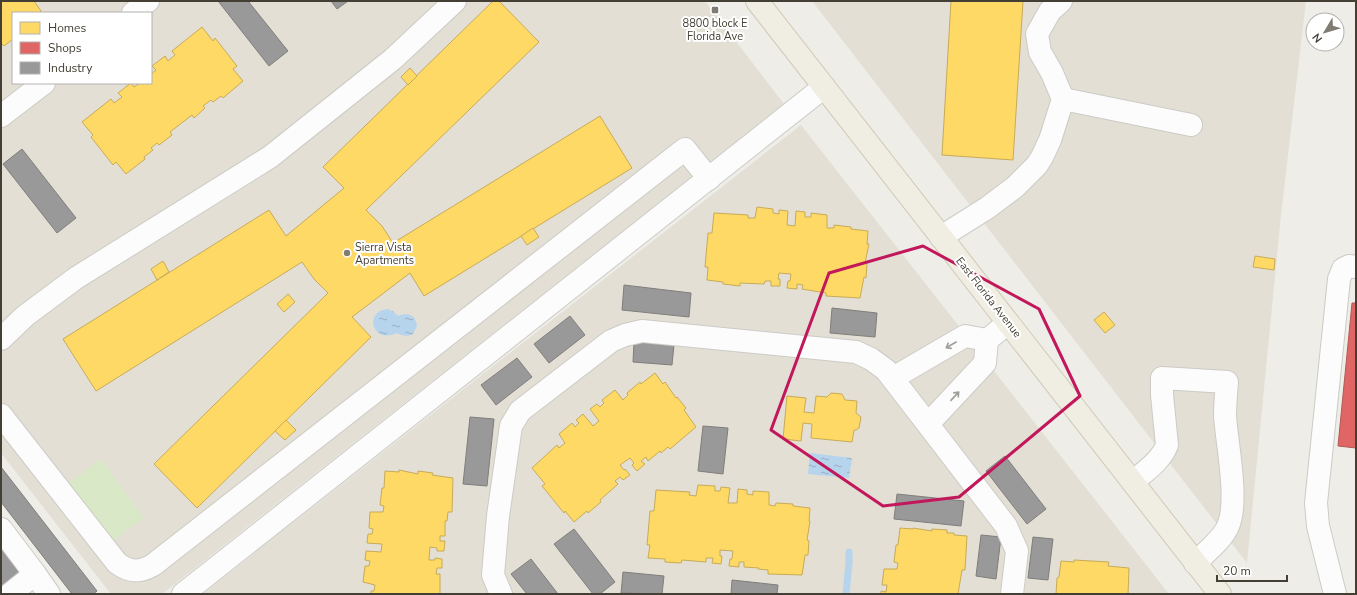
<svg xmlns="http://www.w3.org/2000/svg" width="1357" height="595" viewBox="0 0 1357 595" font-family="'Nunito Sans',sans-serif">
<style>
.residential{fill:#e3dfd5;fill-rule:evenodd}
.park{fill:#d9e9c7}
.water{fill:url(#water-ripples)}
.homes{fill:#ffd966;stroke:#c7ab57}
.shops{fill:#e06666;stroke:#b15a57}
.industry{fill:#999;stroke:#807e7b}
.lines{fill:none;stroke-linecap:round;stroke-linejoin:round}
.stream{stroke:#b7d4ed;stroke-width:7}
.minor-casing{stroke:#cccbc5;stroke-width:24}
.major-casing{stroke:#d0cab5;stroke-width:24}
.minor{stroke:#fcfcfc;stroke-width:22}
.major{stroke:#f0ede2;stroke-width:22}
.oneway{stroke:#a09e98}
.marked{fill:none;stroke:#c2185b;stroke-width:3;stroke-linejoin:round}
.poi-dot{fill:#807c73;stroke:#fff;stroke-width:1.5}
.labels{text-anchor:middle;stroke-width:4;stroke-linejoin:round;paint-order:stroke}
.poi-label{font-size:11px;fill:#443f34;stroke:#fff}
.street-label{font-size:11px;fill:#443f34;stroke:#fff}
</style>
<defs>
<pattern id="water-ripples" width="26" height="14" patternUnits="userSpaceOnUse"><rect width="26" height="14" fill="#b7d4ed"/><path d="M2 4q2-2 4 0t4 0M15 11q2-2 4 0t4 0" fill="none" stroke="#96adc1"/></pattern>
</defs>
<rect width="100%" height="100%" fill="#eeede8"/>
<g class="residential">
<path d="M1 1H705L784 104 162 594H111L1 453ZM13 13H151V83H13Z"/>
<path d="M812 1H1306L1281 215 1247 563Z"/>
<path d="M801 125 1169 594H203L276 536Z"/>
</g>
<path class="park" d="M101 459 144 518 111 542 69 483Z"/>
<g class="water">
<path d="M388 309 394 312 398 316C408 312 416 315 417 326L413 334C407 337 402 336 397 333 371 345 364 310 388 309Z"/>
<path d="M810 453 852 458 849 478 808 474Z"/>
</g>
<g class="homes">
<path d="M1 1H34L41 11 39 13H13V39L4 46 2 44 1 45Z"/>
<path d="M493 1H499L539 42 366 210 382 226 393 243 600 116 632 168 424 296 410 273 352 317 371 337 197 508 154 464 328 293 314 279 302 262 96 391 63 339 269 210 286 236 344 188 323 167Z"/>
<path d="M951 1H1023L1013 160 942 155Z"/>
<path d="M202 27 213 41 215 38 237 66 233 69 243 81 223 98 221 96 213 102 211 100 203 106 205 108 194 118 192 115 170 132 172 135 159 145 157 143 151 148 153 150 144 157 145 159 126 174 116 162 113 165 91 137 93 135 82 122 111 99 114 103 122 97 118 93 131 83 134 87 140 83H151V74L156 70 152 66 165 56 168 61 175 55 172 51Z"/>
<path d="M410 68 417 76 408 85 401 77Z"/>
<path d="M757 207 773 209V213L779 214V210L788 211 787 225 795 226 796 211 805 212V217H811V213L827 215V228H834V225L851 227V229L868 231 867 244H869L865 263H867L866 278 864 277 860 298 826 296V293L802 289 803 285 797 284V289L787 288 788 281H790L791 274 779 273 778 279H780V286H771V281H765L764 284 740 283V286L723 284V282L707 280 708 267H705L708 233H712L714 213 748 215V218H755Z"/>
<path d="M533 228 539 237 527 245 521 236Z"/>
<path d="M1255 256 1275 259 1274 270 1253 267Z"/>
<path d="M163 261 169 272 157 280 151 269Z"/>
<path d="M288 294 295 302 284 312 277 304Z"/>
<path d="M1104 312 1115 325 1105 333 1094 320Z"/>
<path d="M655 373 663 384 665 382 676 398 677 397 686 408 684 410 696 427 670 449 668 447 661 453 660 451 648 461 646 457 641 461 645 464 637 471 632 465 634 463 630 458 620 465 624 470 625 469 630 475 623 480 620 477 615 481 618 484 600 500 601 502 588 513 587 511 574 522 565 511 564 513 542 486 545 484 532 468 557 445 559 448 565 443 559 434 572 423 575 427 579 423 576 420 583 414 593 426 599 421 590 409 597 404 600 407 604 403 602 400 615 390 623 400 628 395 627 393 640 382 641 384Z"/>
<path d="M831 393 842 394 845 400 857 401 856 413 861 417 859 428 856 430H854L852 442 811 438 812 424 803 423 801 441 783 439 787 396 806 398 804 412 814 413 816 396 827 397Z"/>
<path d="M286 420 296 430 285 440 275 431Z"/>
<path d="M399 470 418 474V471L433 473 432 475 453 478 452 512H448L447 521H445V536H440V541H445L444 551H437V548L430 547 429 560H435V558L442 559V568H437L436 574H440V594H371V591H374L375 585 363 582 365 566H369L370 561 365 560 366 551 381 552 382 544 367 543 368 534H372L373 529 369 528 370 512H383L384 506 380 505 382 488H384L385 471 399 472Z"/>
<path d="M698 485 715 486V491H720L721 487 730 488 728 503H737L738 489 747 490V494L753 495V491L769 492V505L775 506 776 503 793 504V506L810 508 809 521H810L807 540 809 541 808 555H805L802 575 768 574V570L758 569 759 568 744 567V562H739V567L729 566 730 559H732L733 551 720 550V556H722L721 564 712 563 713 558H706V562L682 560 681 563 665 562V559L648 558 650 545H647L650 511H654L656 490 690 492 689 495 696 496Z"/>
<path d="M900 528 913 529V528L932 531V529L947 530V533H954V535L967 536 965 570H962L958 594H881V591L886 592 887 585H882L884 569H897L898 563 894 562 896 545H898Z"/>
<path d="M1074 560 1109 562 1108 566 1129 568 1128 594H1056L1057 578 1059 577 1061 561 1074 562Z"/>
</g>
<path class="shops" d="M1352 303H1356V448L1338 446Z"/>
<g class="industry">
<path d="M218 1H248L288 51 269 66Z"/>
<path d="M331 1H348L337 9Z"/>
<path d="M22 149 76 218 57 233 3 164Z"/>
<path d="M624 285 691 293 689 317 622 310Z"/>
<path d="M832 308 877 313 875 337 830 333Z"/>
<path d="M570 316 585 335 549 363 534 344Z"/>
<path d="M634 342 674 345 672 365 633 362Z"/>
<path d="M517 358 532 377 496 405 481 385Z"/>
<path d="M470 417 494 419 487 486 463 484Z"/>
<path d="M703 426 728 428 723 474 698 471Z"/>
<path d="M1005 456 1046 509 1027 524 986 471Z"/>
<path d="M1 467 97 591 93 594H72L1 502Z"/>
<path d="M897 494 964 501 961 526 894 519Z"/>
<path d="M574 529 615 582 600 594H593L554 544Z"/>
<path d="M981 535 1001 537 996 579 976 576Z"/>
<path d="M1033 537 1053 539 1048 580 1028 578Z"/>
<path d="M1 545 24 574 1 592Z"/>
<path d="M531 559 558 594H527L511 574Z"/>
<path d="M623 572 664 576 662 594 621 593Z"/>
<path d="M732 580 778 585 777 594H731Z"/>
</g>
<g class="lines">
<path class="stream" d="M846 594 849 563V552"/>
<g class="minor-casing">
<g id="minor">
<path d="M133 13 148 1"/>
<path d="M1063 99 1191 125"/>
<path d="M1 116 44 83"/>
<path d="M941 237 987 208 1015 187 1037 165 1042 157 1050 140 1063 99 1052 73 1040 52 1037 34 1050 11 1061 1"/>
<path d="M1 339 25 316 76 278 270 157 393 59 455 1"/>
<path d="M893 378 965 336 987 340"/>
<path d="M1 415 117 563C129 572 139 573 153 565L685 149 709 179"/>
<path d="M928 424 985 363 987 340 1008 323"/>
<path d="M1133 482C1145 471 1161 461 1167 445L1162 395V378L1227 382C1226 394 1225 405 1225 416 1227 445 1239 501 1228 526 1223 539 1205 553 1195 563"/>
<path d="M1 529 35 574 49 594"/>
<path d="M10 594 35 574"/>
<path d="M183 594 824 87"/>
<path d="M501 594 493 575 498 516 511 426 520 411 611 341 625 335 642 331 856 352 871 359 886 370 1006 526 1017 551 1012 594"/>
<path d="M1335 594 1318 526 1316 503 1339 279 1343 269 1349 266 1356 267"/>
</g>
</g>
<g class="major-casing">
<path id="major" d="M757 1 1220 594"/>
</g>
<use href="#minor" class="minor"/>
<use href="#major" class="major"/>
</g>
<defs><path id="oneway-shaft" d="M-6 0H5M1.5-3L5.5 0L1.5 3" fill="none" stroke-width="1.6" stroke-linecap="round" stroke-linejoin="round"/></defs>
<g class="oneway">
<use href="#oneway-shaft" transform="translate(951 345) rotate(150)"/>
<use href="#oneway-shaft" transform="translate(955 396) rotate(-47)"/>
</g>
<path class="marked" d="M923 246 1039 309 1080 396 959 497 883 506 771 430 829 273Z"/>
<g class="poi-dot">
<rect x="711" y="6" width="8" height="8" rx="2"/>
<circle cx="347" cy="253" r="4"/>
</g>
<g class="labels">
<g class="poi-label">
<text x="715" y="27">8800 block E<tspan x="715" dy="13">Florida Ave</tspan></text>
<text x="355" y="251" text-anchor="start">Sierra Vista<tspan x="355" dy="13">Apartments</tspan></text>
</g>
<g class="street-label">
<text transform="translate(989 297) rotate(52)" y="4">East Florida Avenue</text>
</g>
</g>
<rect width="1357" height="595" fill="none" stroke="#443f34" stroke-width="4"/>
<rect x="12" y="12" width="140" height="72" fill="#ffffff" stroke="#b4b2ae"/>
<rect x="20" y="22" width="20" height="12" fill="#ffd966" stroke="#b4b2ae"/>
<text x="48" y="32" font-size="12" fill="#443f34">Homes</text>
<rect x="20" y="42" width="20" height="12" fill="#e06666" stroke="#b4b2ae"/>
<text x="48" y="52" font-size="12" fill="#443f34">Shops</text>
<rect x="20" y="62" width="20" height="12" fill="#999999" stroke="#b4b2ae"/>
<text x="48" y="72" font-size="12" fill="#443f34">Industry</text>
<g transform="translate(1325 32) rotate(232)"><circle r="19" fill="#ffffff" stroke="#b4b2ae"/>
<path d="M0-3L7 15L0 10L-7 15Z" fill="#807c73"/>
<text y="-6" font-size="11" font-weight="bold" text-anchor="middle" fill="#443f34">N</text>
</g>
<path d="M1217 575v6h70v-6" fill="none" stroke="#443f34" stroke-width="2"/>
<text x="1223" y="575" font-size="12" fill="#443f34" stroke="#ffffff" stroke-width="3" paint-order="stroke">20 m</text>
</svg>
